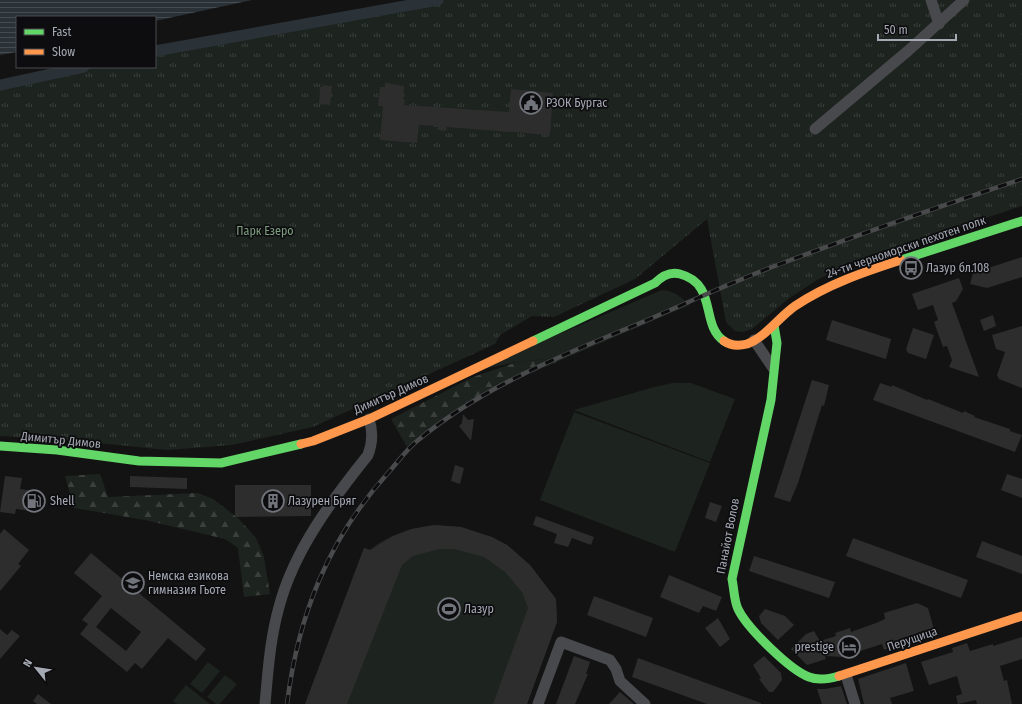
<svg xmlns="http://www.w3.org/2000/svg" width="1022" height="704" viewBox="0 0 1022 704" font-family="'Fira Sans Condensed',sans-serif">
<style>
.grass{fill:#1d231e}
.forest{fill:url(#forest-firs)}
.park{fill:url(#park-tufts)}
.water{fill:url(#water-rules)}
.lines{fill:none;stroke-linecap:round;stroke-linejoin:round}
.canal{stroke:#2a3238;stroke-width:11}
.building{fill:#2d2d2e;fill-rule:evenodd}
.street{stroke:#48494c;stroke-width:11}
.fast{stroke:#63d668;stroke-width:9}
.slow{stroke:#ff974d;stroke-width:9}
.rail-casing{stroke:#494a4c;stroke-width:4.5}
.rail{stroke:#0d0d0f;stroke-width:3;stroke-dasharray:9;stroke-linecap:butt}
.labels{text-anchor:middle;stroke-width:3.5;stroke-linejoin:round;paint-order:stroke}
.poi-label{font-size:12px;fill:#a5a9b4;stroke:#0d0d0f;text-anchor:start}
.park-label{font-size:12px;fill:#7c9e7e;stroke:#0d0d0f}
.street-label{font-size:12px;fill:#a5a9b4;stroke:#0d0d0f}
</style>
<defs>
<pattern id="forest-firs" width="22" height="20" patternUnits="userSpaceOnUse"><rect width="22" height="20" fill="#1d231e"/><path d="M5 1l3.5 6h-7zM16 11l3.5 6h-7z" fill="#3b403c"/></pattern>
<pattern id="park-tufts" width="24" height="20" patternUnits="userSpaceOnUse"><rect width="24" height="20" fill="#1d231e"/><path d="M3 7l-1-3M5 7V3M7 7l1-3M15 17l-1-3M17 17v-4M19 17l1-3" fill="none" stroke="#3b403c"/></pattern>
<pattern id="water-rules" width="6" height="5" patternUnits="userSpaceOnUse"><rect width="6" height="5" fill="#2a3238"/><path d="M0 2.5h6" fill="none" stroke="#464d52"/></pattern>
</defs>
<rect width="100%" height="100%" fill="#131313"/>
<g class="grass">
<path d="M662 290C675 291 681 297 690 305L568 357 517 362 472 371Z"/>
<path d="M673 383H691L735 399 710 462 574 410 654 387Z"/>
<path d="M574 412 710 463 675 552 540 500Z"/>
<path d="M434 525 461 527 491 537 507 545 530 565 556 599 557 622 527 704H305L364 548 370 550C388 534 412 529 434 525Z"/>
<path d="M208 662 220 671 202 693 190 684Z"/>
<path d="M225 675 237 684 220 704H216L207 697Z"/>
<path d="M186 685 210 704H177L173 701Z"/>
</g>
<g class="forest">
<path d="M568 357 518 379 458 410 407 447 391 419 473 377 517 362Z"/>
<path d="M100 474 108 497 198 493 213 499 238 518 256 538 264 557 270 594 244 597 238 548 225 539 145 520 74 508 65 476Z"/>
</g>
<path class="park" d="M424 0H1022V206L847 264 817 280 788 299 752 329 743 332 735 331 726 322 707 219 635 279 554 317 532 316 500 335 495 344 313 427 232 445 167 450 60 439 0 436V85L83 67H155V51Z"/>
<path class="water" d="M0 0H252L155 21V17H17V52L0 55Z"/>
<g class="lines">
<g class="canal">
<path d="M155 51 438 0"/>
<path d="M0 85 84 67"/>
</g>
</g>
<g class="building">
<path d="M385 83 404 86 403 99H405L404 105 509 112 511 89 553 93 550 135 447 127 446 131 437 130 438 126 419 125 417 143 380 140 383 106H378L380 87H385Z"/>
<path d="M323 85 332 86 330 105 319 104 320 87H323Z"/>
<path d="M1022 257V277L987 288 970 284 973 273Z"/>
<path d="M959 278 963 289 956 301 952 303 979 377 949 367 952 360 947 346 943 347 934 322 938 320 933 305 918 310 912 294Z"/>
<path d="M993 315 996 326 984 331 980 320Z"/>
<path d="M832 320 891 339 886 359 826 340Z"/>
<path d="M1022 326V388L999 379 997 375 1005 352 996 349 992 335Z"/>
<path d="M913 328 934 335 926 359 908 353 906 349Z"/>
<path d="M812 380 829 385 824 406 822 405 798 483 790 502 774 497Z"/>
<path d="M880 383 892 387V385L927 400 928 399 963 413 964 411 975 416 974 417 1010 429V431L1022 435 1015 452 873 400Z"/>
<path d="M463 414 468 420 474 419 471 441 459 426 462 423Z"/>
<path d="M455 465 464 468 460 484 451 481Z"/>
<path d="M1007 474 1022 479V498L1001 490Z"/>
<path d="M5 476 22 478 20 489 41 492 38 512 16 509 15 514 0 512Z"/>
<path d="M130 476 187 478V489L130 487Z"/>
<path d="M235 485H311V516L235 517Z"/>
<path d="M710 502 722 506 716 522 705 518Z"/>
<path d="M536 516 594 537 591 545 572 538 568 547 554 543 557 534 533 525Z"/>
<path d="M434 525 461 527 492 537 507 545 530 565 556 599 557 622 527 704H493L528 608 522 592 505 572 484 557 454 549H439L413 556 402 565 347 704H305L364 548 370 550 393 536 411 529Z"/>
<path d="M4 529 29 550 18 564 21 566 0 591V534Z"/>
<path d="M853 538 968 580 961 598 846 556Z"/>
<path d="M982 541 1022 556V574L976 557Z"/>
<path d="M91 553 206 649 196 661 168 638 142 669 135 663 127 672 80 634 88 624 82 620 102 596 74 573ZM111 608 141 632 126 651 96 627Z"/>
<path d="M754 556 835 582 829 598 749 571Z"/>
<path d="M669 575 722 597 716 611 703 606 699 613 660 597Z"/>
<path d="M594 596 653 618 646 637 587 615Z"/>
<path d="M917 603 928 608 935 633 884 650 882 644 842 657 825 656 826 659 807 665 791 649 806 634 814 631 820 641 836 636 835 633 850 628 851 632 876 623 885 619 884 613Z"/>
<path d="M765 609 785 616 794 625 778 640 761 623 759 616Z"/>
<path d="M718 618 730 639 720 647 705 628Z"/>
<path d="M0 629 7 635 12 630 20 636 0 659Z"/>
<path d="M1022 637V659L1000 666 1004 681 1007 680 1012 704H977L976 700 958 704 956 696 962 694 957 676 929 685 921 662 953 652 952 648 967 643 970 651 993 644V646Z"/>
<path d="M574 656 590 662 586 674H588L575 704H556Z"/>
<path d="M764 656 781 673 782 680 773 692H769L759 679 761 678 753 665Z"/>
<path d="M638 658 761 703V704H707L632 677Z"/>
<path d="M906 663 914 691 890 698 892 704H864L858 679Z"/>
<path d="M841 686 847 704H822L817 689H825Z"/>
<path d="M620 692 634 704H609Z"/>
<path d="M38 694 51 704H37L33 701Z"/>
</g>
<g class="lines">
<g class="street">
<path d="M931 0 939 24"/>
<path d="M815 129 909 50 964 0"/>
<path d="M754 340 773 368"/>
<path d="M846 675 855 704"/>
<path d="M265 704C268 671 270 639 279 607 294 550 332 500 368 455 373 442 373 431 369 419"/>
<path d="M538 704 561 642 610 660 616 669 620 681 645 704"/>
</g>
<g class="fast">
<path d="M901 260 1022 221"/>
<path d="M774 325 777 343 771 400 732 579C734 588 734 601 738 609 747 628 790 670 809 677 819 681 829 679 839 676"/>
<path d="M533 341 655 283C662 276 670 271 680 274 718 284 700 325 724 341"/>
<path d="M0 446 57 450 139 461 221 463 301 444"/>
</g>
<g class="slow">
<path d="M724 341C731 346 739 346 747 344 766 337 779 317 795 306 828 284 864 272 901 260"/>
<path d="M301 444 313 441 369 419 533 341"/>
<path d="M839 676 1022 616"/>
</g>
<g class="rail-casing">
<path id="rail" d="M287 704C298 616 328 539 388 473 397 463 406 450 417 441 482 387 560 356 638 324 685 304 732 282 780 264 860 234 941 206 1022 179"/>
</g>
<use href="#rail" class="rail"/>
</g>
<defs>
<g id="civic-ring" transform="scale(1.15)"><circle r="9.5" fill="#0d0d0f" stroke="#72747c" stroke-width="1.5"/><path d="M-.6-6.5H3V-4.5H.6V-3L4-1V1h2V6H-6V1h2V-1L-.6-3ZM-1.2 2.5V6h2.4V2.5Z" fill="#72747c"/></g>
<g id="bus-ring" transform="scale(1.15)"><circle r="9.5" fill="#0d0d0f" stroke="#72747c" stroke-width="1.5"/><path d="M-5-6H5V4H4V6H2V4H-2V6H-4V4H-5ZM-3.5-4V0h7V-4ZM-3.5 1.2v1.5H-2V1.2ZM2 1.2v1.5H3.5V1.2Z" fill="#72747c"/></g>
<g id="fuel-ring" transform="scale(1.15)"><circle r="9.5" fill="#0d0d0f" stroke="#72747c" stroke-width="1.5"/><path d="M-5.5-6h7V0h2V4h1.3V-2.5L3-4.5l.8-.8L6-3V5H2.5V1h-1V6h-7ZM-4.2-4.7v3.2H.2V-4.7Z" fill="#72747c"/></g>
<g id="building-ring" transform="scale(1.15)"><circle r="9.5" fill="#0d0d0f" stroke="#72747c" stroke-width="1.5"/><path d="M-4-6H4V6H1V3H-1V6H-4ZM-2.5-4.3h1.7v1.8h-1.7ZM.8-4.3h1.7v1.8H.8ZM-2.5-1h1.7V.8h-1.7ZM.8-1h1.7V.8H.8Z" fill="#72747c"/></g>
<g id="school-ring" transform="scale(1.15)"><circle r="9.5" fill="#0d0d0f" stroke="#72747c" stroke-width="1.5"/><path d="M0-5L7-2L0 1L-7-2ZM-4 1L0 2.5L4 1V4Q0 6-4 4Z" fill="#72747c"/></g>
<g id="stadium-ring" transform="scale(1.15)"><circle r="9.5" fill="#0d0d0f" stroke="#72747c" stroke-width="1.5"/><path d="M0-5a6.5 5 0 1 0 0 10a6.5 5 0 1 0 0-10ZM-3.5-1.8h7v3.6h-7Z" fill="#72747c"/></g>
<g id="hotel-ring" transform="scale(1.15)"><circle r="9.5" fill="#0d0d0f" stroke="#72747c" stroke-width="1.5"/><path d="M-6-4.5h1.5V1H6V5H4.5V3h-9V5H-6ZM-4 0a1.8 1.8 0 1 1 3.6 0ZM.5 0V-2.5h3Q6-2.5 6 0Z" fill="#72747c"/></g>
</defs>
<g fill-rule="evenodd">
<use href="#civic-ring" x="531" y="103"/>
<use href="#bus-ring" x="911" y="268"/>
<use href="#fuel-ring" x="34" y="501"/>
<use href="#building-ring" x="273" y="501"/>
<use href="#school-ring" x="133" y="583"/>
<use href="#stadium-ring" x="449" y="609"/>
<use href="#hotel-ring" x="849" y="647"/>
</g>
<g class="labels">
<g class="poi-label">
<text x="546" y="107">РЗОК Бургас</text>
<text x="926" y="272">Лазур бл.108</text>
<text x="50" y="505">Shell</text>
<text x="288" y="505">Лазурен Бряг</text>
<text x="148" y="580">Немска езикова<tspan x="148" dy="14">гимназия Гьоте</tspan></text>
<text x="464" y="613">Лазур</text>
<text x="834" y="651" text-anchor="end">prestige</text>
</g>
<g class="park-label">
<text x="265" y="235">Парк Езеро</text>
</g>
<g class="street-label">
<text transform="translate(906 247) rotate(-19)" y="4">24-ти черноморски пехотен полк</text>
<text transform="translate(391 394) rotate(-24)" y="4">Димитър Димов</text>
<text transform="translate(61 440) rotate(6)" y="4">Димитър Димов</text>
<text transform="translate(728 536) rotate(-79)" y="4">Панайот Волов</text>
<text transform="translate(912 639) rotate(-19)" y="4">Перущица</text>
</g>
</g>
<rect x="16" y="16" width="140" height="52" fill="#0d0d0f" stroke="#4a4b51"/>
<rect x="24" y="29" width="20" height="6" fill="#63d668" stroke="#4a4b51"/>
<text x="52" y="36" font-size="12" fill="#a5a9b4">Fast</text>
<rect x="24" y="49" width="20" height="6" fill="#ff974d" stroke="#4a4b51"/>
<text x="52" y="56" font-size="12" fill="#a5a9b4">Slow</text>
<g transform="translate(36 668) rotate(300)" stroke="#0d0d0f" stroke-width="3" paint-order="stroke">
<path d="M0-3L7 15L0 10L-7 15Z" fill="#a5a9b4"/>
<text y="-6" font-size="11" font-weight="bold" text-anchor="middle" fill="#a5a9b4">N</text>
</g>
<path d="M878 34v6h78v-6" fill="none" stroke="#a5a9b4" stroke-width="2"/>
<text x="884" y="34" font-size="12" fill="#a5a9b4" stroke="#0d0d0f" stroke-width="3" paint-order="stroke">50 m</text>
</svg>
